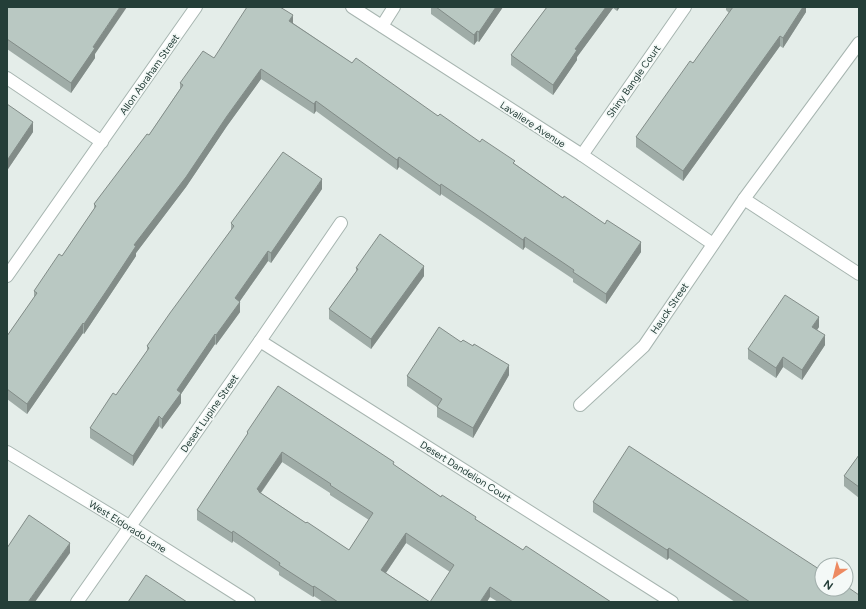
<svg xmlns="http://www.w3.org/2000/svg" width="866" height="609" viewBox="0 0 866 609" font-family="Figtree,sans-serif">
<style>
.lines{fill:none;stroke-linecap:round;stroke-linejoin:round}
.street-casing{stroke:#a7b5b0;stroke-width:14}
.street{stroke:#fff;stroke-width:12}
.wall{fill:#9faca7;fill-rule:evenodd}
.shaded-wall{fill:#828c88}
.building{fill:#b9c8c2;stroke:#828c88;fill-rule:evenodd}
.labels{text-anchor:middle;stroke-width:3.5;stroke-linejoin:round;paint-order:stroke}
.street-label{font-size:10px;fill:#243e38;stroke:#f4f9f7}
</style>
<rect width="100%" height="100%" fill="#e4ede9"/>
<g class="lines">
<g class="street-casing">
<g id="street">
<path d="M352 7 582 155 713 244"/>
<path d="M382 26 394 7"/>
<path d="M7 78 102 142"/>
<path d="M582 155 685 7"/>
<path d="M744 199 859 274"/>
<path d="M7 276 196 7"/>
<path d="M260 341 672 602"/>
<path d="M580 405 644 346 744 199 859 43"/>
<path d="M7 452 129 526 249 602"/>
<path d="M77 602 260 341 341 223"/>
</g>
</g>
<use href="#street" class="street"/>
</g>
<g class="wall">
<path d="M7 7 95 54V58L71 93 7 49Z"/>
<path d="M431 7H503L479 42 477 41 474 45 431 14Z"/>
<path d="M547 7H620L617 11 613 8 577 57V60L553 95 511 65V55Z"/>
<path d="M726 7H806V12L783 48 780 46 683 181 636 147V137L693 63 729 13 726 10Z"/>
<path d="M293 23 352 63 438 116 515 164 563 198 641 252 606 304 573 282V279L525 247 523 250 484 223 441 194 440 196 399 167 397 170 316 111 314 114 261 79 227 126 186 187 136 253V256L84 334 83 333 27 414 7 399V336L34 298V291L62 256 94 209V204L149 135 180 89V83L214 58Z"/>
<path d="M7 104 33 132 8 169H7Z"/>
<path d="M322 189 271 263 268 261 240 301V312L216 345 215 344 181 394V403L162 429 159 426 133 466 90 438V428L116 395 147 351V346L231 230V223Z"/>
<path d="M356 268 424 276 371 349 329 319V309L356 272Z"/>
<path d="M819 327 817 330 825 345 802 380 783 367 776 378 748 359V349Z"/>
<path d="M509 375 473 438 437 417V407L407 386V376Z"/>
<path d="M247 432 394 465 441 497 523 550 611 602H498L450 572 406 543 386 573 430 602H323L314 596 313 597 279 575V572L233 541 232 543 197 520V510L247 435ZM282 462 330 493V495L369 520 349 550 306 523 261 493Z"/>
<path d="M859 455V498L844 486V476Z"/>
<path d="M593 502 859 602H735L669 558 667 560 593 512Z"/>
</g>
<g class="shaded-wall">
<path d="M120 7H127L95 54V58L71 93V83L93 47Z"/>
<path d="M496 7H503L479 42V32Z"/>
<path d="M606 7H613V8L577 57V60L553 95V85L575 49Z"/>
<path d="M617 7H620L617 11Z"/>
<path d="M803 7H806V12L783 48V38Z"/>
<path d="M293 15V25L289 21Z"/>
<path d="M477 31V41L474 45V35Z"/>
<path d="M780 36V46L683 181V171Z"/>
<path d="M261 69V79L227 126 186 187 136 253V256L84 334V324L134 245Z"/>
<path d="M316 101V111L314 114V104Z"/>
<path d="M33 122V132L8 169V159Z"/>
<path d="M399 157V167L397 170V160Z"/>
<path d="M322 179V189L271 263V253Z"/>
<path d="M441 184V194L440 196V186Z"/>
<path d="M525 237V247L523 250V240Z"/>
<path d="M641 242V252L606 304V294Z"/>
<path d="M268 251V261L235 308V298Z"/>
<path d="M424 266V276L371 349V339Z"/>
<path d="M240 302V312L216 345V335Z"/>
<path d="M819 317V327L812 337V327Z"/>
<path d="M83 323V333L27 414V404Z"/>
<path d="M215 334V344L181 394V403L162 429V419L177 390Z"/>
<path d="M825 335V345L802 380V370Z"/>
<path d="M783 357V367L776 378V368Z"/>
<path d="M509 365V375L473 438V428Z"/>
<path d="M159 416V426L133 466V456Z"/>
<path d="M282 452V462L259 495 257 489Z"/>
<path d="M233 531V541L232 543V533Z"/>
<path d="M406 533V543L381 580V570Z"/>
<path d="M70 543V553L35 602H28Z"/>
<path d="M669 548V558L667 560V550Z"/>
<path d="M314 586V596L313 597V587Z"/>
<path d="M490 587V597L487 602H480Z"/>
</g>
<g class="building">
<path d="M7 7H120L93 47 95 48 71 83 7 39Z"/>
<path d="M247 7H280L293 15 289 21 352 63 356 58 438 116 440 114 480 142 482 139 515 161 513 163 563 198 564 196 605 224 607 220 641 242 606 294 573 272 574 270 525 237 523 240 484 213 441 184 440 186 399 157 397 160 316 101 314 104 261 69 227 116 186 177 134 245 136 246 109 287 84 324 83 323 27 404 7 389V336L37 293 34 291 59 254 62 256 96 206 94 204 147 134 149 135 183 85 180 83 203 51 214 58Z"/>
<path d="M436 7H496L479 32 477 31 474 35Z"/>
<path d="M547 7H606L575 49 577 50 553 85 511 55Z"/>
<path d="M733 7H803L783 38 780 36 683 171 636 137 690 61 693 63Z"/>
<path d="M7 104 33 122 8 159H7Z"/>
<path d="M283 152 322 179 271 253 268 251 235 298 240 302 216 335 215 334 177 390 181 393 162 419 159 416 133 456 90 428 113 393 116 395 149 348 147 346 170 313 234 226 231 223Z"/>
<path d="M380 234 424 266 371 339 329 309 358 269 356 268Z"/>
<path d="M785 295 819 317 812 327 825 335 802 370 783 357 776 368 748 349Z"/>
<path d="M439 327 461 342 463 340 473 346 474 344 509 365 473 428 437 407 442 399 407 376Z"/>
<path d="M278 386 394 462 393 464 441 497 442 495 476 517 475 519 523 550 526 546 611 602H513L490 587 480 602H430L454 565 406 533 381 570 430 602H338L314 586 313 587 279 565 280 563 233 531 232 533 197 510 248 433 247 432ZM282 452 331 484 330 485 373 513 349 550 307 522 306 523 259 492V491L257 489Z"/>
<path d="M629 446 822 571V589H846V586L859 595V602H750L669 548 667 550 593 502Z"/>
<path d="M859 455V487L844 476Z"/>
<path d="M29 515 70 543 28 602H7V550L8 549 7 548Z"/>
<path d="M146 575 187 602H128Z"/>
</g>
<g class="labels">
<g class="street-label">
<text transform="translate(149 74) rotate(-55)" y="4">Allon Abraham Street</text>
<text transform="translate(633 81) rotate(-55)" y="4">Shiny Bangle Court</text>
<text transform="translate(533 124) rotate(33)" y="4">Lavaliere Avenue</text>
<text transform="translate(669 308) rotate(-56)" y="4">Hauck Street</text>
<text transform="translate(209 413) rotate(-55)" y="4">Desert Lupine Street</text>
<text transform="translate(466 471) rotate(32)" y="4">Desert Dandelion Court</text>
<text transform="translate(128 526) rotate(32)" y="4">West Eldorado Lane</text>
</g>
</g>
<rect width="866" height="609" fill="none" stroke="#243e38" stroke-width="16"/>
<g transform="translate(834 577) rotate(215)"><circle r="19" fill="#f4f9f7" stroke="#a1aeab"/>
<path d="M0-3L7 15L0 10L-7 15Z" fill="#ed8a61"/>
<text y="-6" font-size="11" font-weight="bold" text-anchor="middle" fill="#243e38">N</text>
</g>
</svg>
